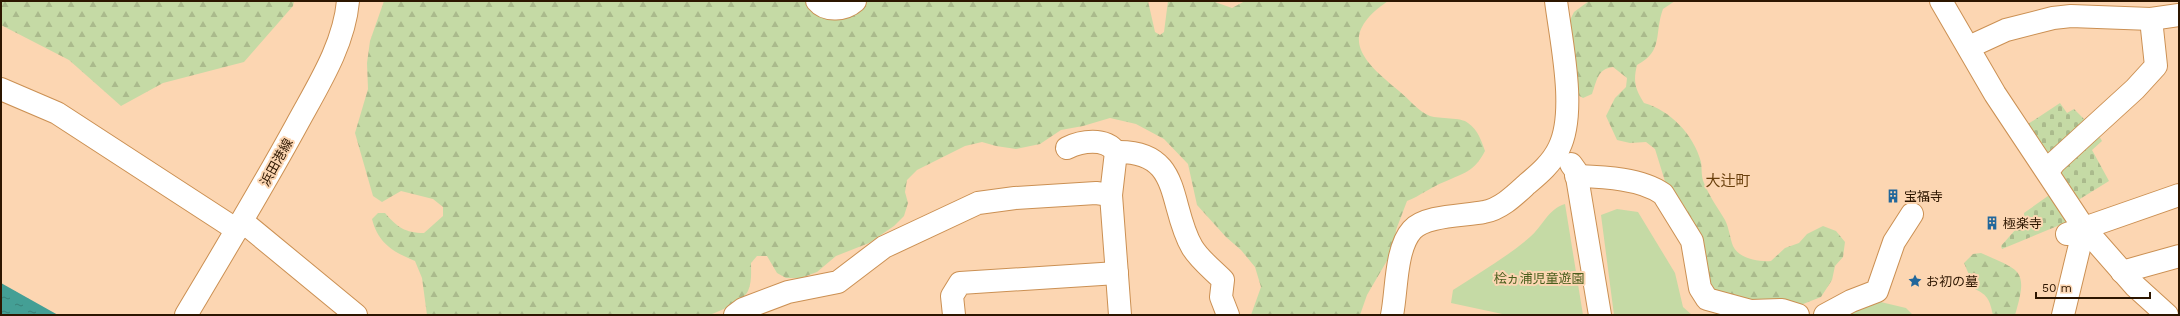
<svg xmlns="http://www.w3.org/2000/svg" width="2180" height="316" viewBox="0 0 2180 316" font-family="'Work Sans','Noto Sans JP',sans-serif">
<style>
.forest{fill:url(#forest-firs)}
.cemetery{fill:url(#cemetery-stones)}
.green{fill:#c5daa5}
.water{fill:url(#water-ripples)}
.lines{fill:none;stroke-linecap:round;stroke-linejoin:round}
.minor-casing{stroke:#cb9053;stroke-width:24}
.major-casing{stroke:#cb9053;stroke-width:24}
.minor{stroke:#fff;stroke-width:22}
.major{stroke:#fff;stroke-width:22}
.labels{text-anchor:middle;stroke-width:4;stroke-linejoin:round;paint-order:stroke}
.street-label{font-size:13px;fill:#2d1600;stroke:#fcd6b2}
.poi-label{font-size:13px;fill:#2d1600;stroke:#fcd6b2;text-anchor:start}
.park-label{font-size:13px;fill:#4a5f1e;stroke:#fcd6b2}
.quarter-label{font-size:15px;fill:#693f0c;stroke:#fcd6b2}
</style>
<defs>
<pattern id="forest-firs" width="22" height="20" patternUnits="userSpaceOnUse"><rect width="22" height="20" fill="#c5daa5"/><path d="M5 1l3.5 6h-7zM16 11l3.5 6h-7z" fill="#aaba8c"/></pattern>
<pattern id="cemetery-stones" width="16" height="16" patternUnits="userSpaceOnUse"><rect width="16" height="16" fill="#c5daa5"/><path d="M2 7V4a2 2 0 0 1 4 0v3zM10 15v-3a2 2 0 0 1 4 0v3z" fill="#aaba8c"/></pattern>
<pattern id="water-ripples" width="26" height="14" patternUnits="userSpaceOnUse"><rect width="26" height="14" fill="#449f95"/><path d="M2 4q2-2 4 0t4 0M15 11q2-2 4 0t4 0" fill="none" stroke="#398177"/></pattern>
</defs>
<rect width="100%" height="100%" fill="#fcd6b2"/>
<g class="forest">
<path d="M1 1H294L293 6 244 62 163 83 121 106 69 60 1 25Z"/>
<path d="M384 1H1148L1155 32 1160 35 1164 32 1168 1H1212L1232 8 1245 1H1388C1337 36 1361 60 1399 91 1408 98 1419 112 1430 116 1439 119 1462 117 1468 123 1478 130 1481 140 1485 151 1474 172 1464 173 1444 182 1431 187 1420 196 1407 201L1396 230 1395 247 1367 295 1360 315H1251L1261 287 1255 267 1241 250 1226 237 1197 205 1188 164 1164 139 1136 124 1110 118 1083 126 1061 130 1040 144 1016 149 996 146 982 142 965 146 917 170 907 180 905 192 908 203 904 216 894 226 869 243 836 256 817 272 801 278H786L777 273 767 256H757L751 263C751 272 752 282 748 291 744 300 719 312 709 315H427L422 278 415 261C393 252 378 243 372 219L378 213H385C397 227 405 233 424 233L443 216V207L433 199 401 191 382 202 373 196 355 133 368 89 367 63 370 41Z"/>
<path d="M1589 1H1675L1663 9C1654 33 1664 51 1637 65 1633 81 1635 89 1644 103 1670 110 1694 135 1701 162 1702 168 1701 177 1704 183 1709 196 1718 208 1725 220 1729 228 1730 238 1733 246 1739 259 1759 262 1771 261L1785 248 1799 243 1807 234 1823 226 1836 231 1845 242 1843 257 1835 266 1832 280 1821 297 1798 306 1714 296 1668 191 1655 149 1646 142 1630 143 1617 140 1606 116 1615 98 1626 87 1627 78 1613 67C1597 69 1597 81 1592 94L1583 98 1576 94 1568 24 1574 12Z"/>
<path d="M1981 253C2020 271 2029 268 2015 315H1993C1990 301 1988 295 1975 289L1964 263 1973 254Z"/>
</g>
<g class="cemetery">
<path d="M2060 103 2067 113 2074 109 2089 124 2049 162 2025 126Z"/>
<path d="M2095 129 2102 141 2092 150 2109 181 2075 202 2055 169Z"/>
<path d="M2055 191 2072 220 2002 249 2001 246 2024 220V213Z"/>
</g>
<g class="green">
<path d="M1565 204 1583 315H1507L1451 303 1453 290C1479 273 1507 257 1530 237 1542 227 1549 208 1565 204Z"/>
<path d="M1617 209 1638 212 1675 273 1683 307 1692 315H1614L1601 215Z"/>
<path d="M1868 299 1906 308 1913 315H1835Z"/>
</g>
<path class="water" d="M1 283 58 315H1Z"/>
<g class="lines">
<g class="minor-casing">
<g id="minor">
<path d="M817 1C826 12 845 10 855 1"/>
<path d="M1941 1 1995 94 2084 228 2135 286 2167 315"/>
<path d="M1969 47 2006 30 2053 18 2071 16 2151 19 2179 15"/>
<path d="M1 89 57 113 237 230"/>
<path d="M1067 148C1081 141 1105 137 1116 152"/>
<path d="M1571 164 1576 171 1600 315"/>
<path d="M2048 171 2055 162 2135 89 2156 66 2151 19"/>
<path d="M1576 176C1603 177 1641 178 1663 194L1692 241 1700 288 1707 299 1751 311 1782 310 1798 315"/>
<path d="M242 221 356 315"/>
<path d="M2067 234 2179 195"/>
<path d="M2122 272 2179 256"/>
<path d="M735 315 743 309 788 292 838 282 884 247 978 203 1015 198 1096 193 1111 195"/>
<path d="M954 315 952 296 960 283 1117 273"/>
<path d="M1120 315 1111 195 1116 152C1183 150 1168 206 1192 247 1199 259 1212 269 1223 280L1221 297 1228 315"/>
<path d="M1392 315C1397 291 1395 249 1412 230 1425 215 1465 216 1484 212 1501 209 1515 195 1527 184 1539 174 1552 163 1559 148 1577 112 1561 41 1556 1"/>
<path d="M1825 315 1851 301 1877 291 1894 242 1912 214"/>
<path d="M2063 315 2084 228"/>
</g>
</g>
<g class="major-casing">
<path id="major" d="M186 315C223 253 261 190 296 126 317 87 344 46 348 1"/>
</g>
<use href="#minor" class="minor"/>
<use href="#major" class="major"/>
</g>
<defs>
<g id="building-bare" transform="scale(1.08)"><path d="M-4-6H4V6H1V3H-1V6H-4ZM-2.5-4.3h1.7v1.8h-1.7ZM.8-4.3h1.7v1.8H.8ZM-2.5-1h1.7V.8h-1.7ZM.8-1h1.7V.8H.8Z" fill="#21679b" stroke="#fcd6b2" stroke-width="2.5" paint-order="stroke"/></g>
<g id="sight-bare" transform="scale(1.08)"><path d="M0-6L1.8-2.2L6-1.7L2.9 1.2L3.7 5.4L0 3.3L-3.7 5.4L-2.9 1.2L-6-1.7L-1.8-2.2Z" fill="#21679b" stroke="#fcd6b2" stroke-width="2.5" paint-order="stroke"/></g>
</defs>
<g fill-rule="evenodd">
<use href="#building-bare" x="1893" y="196"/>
<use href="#building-bare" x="1992" y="223"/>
<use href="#sight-bare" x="1915" y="281"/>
</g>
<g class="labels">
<g class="street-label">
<text transform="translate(276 162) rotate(-61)" y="5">浜田港線</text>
</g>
<g class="poi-label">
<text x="1904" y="201">宝福寺</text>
<text x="2003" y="228">極楽寺</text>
<text x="1926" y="286">お初の墓</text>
</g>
<g class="park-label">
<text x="1539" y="283">桧ヵ浦児童遊園</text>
</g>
<g class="quarter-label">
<text x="1728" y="186">大辻町</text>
</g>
</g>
<rect width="2180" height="316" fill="none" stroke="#2d1600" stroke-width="4"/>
<path d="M2036 292v6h114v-6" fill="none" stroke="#2d1600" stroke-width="2"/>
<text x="2042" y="292" font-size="12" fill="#2d1600" stroke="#fcd6b2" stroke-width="3" paint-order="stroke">50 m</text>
</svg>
